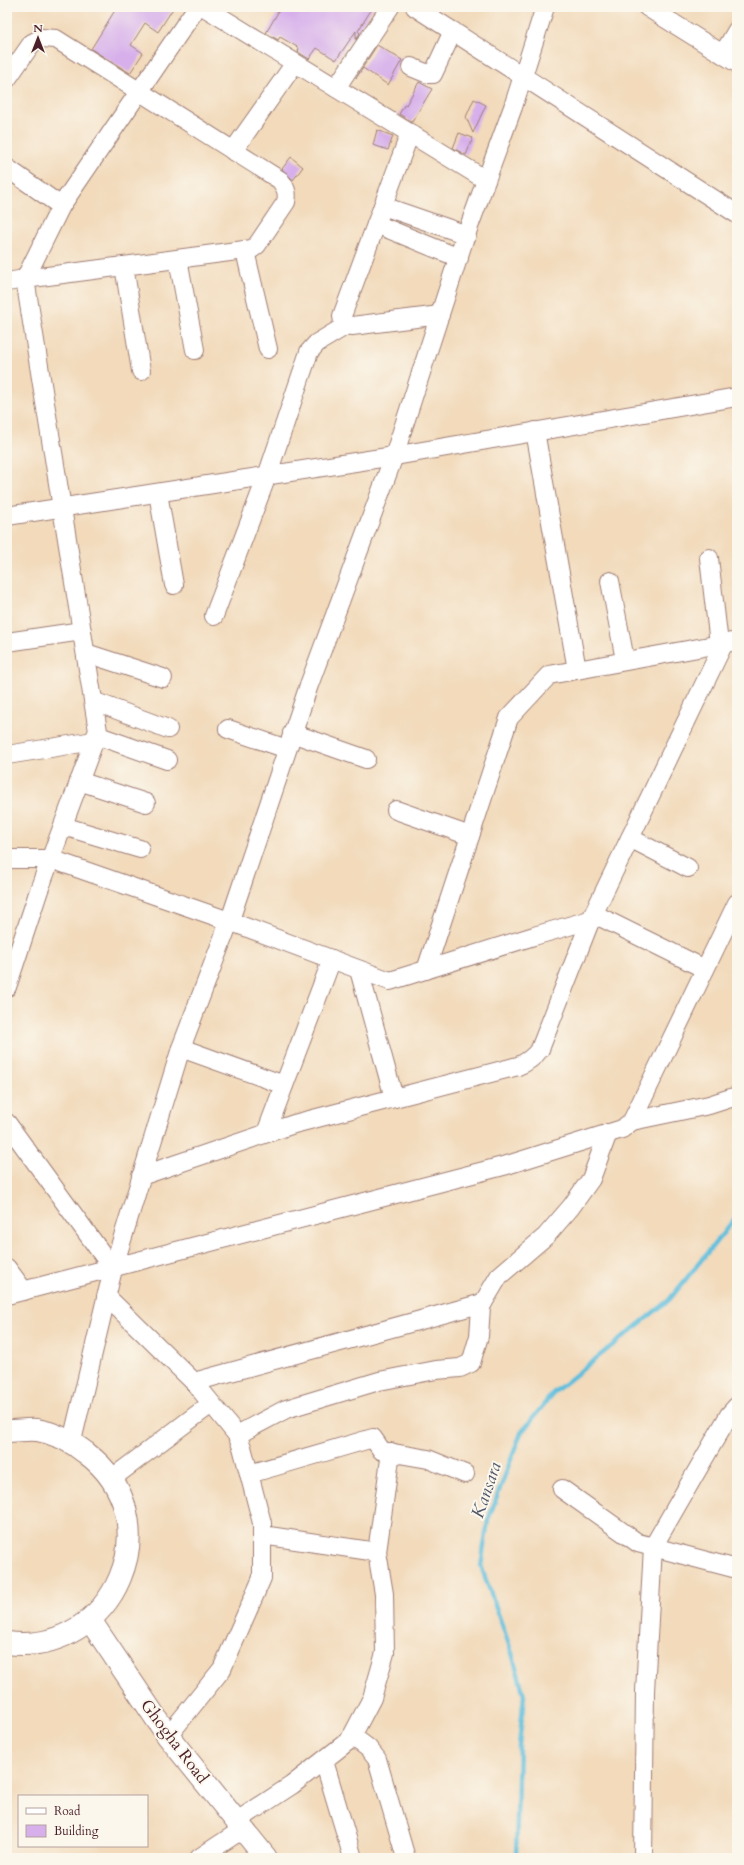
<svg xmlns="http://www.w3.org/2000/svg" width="744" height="1865" viewBox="0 0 744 1865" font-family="Cardo,serif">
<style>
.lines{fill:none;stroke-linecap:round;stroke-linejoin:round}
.stream{stroke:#5ebedc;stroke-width:4.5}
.building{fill:#d7b0eb}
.minor-casing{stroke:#9e7c73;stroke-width:20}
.major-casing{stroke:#9e7c73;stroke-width:24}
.minor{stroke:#fff;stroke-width:18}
.major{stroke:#fff;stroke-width:22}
.labels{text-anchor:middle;stroke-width:4;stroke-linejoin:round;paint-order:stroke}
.street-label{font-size:17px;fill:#4a1f2b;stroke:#fbf7ec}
.water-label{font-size:18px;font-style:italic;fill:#515769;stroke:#fbf7ec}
</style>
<rect width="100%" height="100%" fill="#fbf7ec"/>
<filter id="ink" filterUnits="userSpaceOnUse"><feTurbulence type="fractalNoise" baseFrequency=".025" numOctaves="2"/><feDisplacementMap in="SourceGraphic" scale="8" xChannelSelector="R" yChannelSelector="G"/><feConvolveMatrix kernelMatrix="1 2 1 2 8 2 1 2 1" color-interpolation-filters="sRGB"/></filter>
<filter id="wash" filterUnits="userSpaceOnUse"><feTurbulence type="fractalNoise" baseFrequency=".012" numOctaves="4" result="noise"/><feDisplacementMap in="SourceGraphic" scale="16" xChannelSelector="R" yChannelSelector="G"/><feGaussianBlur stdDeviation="0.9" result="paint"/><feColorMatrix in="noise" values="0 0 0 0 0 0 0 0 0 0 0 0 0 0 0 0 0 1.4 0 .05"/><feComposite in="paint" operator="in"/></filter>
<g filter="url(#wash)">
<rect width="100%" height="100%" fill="#f2dabb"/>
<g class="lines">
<path class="stream" d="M516 1858 519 1746 524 1695 512 1653 481 1566 488 1520 521 1433 553 1393 669 1300 737 1216"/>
</g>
<g id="blocks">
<g class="building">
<path d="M117 7H174L158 32 145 23 131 45 143 53 130 73 91 49Z"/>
<path d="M281 7H373L358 31 360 33 356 40V31L336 60 317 48 309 59 298 52 299 48 280 37 278 40 266 33Z"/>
<path d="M377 45 402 60 388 85 363 68 356 78Z"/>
<path d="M419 82 432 89 412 122 399 114 405 104 406 105Z"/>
<path d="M474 99 486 105 473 133 466 117Z"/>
<path d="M377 130 393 136 388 150 373 145Z"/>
<path d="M459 133 473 138 466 155 453 148Z"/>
<path d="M291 157 303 167 293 180 282 169Z"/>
</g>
</g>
</g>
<g filter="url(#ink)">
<use href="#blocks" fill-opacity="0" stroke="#9e7c73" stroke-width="1"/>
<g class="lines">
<g class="minor-casing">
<g id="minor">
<path d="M204 7 486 180"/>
<path d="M415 7 737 214"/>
<path d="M647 7 737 63"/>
<path d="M723 54 737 30"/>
<path d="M411 67 428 74H433L453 31"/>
<path d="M7 79 32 43 42 38 56 39 280 180C286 188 288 193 286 202L257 245 252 249 25 279 98 731 39 890 7 987"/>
<path d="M336 88 390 7"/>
<path d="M410 133 342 316 343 322 347 325 352 326 440 315"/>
<path d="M233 151 295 63"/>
<path d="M7 168 61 206 25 279 7 282"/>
<path d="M61 206 197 7"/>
<path d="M383 206 467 235"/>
<path d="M376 224 459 258"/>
<path d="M245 251 268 349"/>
<path d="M178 259 195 350"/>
<path d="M124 266 141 371"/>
<path d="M535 431 577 670"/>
<path d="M158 493 174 585"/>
<path d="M7 516 394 456 737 397"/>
<path d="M709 558 719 644"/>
<path d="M610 581 625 660"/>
<path d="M214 616 267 476 309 352 317 343 347 325"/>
<path d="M7 642 82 631"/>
<path d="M86 653 163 678"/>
<path d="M93 701 168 729"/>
<path d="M228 729 287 749"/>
<path d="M292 733 366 759"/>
<path d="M96 735 167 760"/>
<path d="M7 755 94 741"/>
<path d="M79 781 146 803"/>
<path d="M396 810 470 836"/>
<path d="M63 826 140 849"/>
<path d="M630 838 688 868"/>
<path d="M7 859H51L229 921 390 981 534 936 600 917 705 969"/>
<path d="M359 970 394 1098"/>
<path d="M426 970 509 718 549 675 737 641"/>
<path d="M181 1048 284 1085"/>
<path d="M632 1121 709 1105 737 1096"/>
<path d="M7 1123 113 1269"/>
<path d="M266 1133 332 959"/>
<path d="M141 1176 294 1124 518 1066C528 1062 534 1057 540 1049L591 919 724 643"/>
<path d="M7 1268 24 1291"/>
<path d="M7 1295 507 1165 622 1129 632 1121 737 903"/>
<path d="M106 1296 194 1382 237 1435"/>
<path d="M194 1382 483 1303"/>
<path d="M72 1441 113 1269 181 1048 231 917 309 685 394 456 463 243 513 107 545 7"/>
<path d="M249 1474 373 1438 382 1451 428 1459 465 1474"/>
<path d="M111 1479 211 1404"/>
<path d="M562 1489 638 1543 737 1569"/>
<path d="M377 1552 391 1452"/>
<path d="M168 1736 222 1669 262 1578V1523L242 1447 237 1435 286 1409 379 1381 436 1370 460 1368 471 1363 479 1336 481 1307 483 1303 499 1276 546 1236 571 1207 591 1179 608 1133"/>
<path d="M352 1736 368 1748 377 1759 406 1858"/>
<path d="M324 1761 353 1858"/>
<path d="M237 1821 292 1785 347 1742 352 1736 372 1698 385 1653 384 1594 377 1552 262 1535"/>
<path d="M199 1858 243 1829"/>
<path d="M643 1858 645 1691 653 1547 729 1415 737 1406"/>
</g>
</g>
<g class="major-casing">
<g id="major">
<path d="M7 1431C17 1431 28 1429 37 1430 55 1433 72 1442 86 1453 174 1518 115 1657 7 1643"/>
<path d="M90 1620 168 1736 266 1858"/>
</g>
</g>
<use href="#minor" class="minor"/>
<use href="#major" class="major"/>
</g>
</g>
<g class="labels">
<g class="street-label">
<text transform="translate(175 1741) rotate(53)" y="6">Ghogha Road</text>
</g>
<g class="water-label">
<text transform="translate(486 1490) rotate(-71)" y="6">Kansara</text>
</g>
</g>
<rect width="744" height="1865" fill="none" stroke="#fbf7ec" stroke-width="24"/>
<rect x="18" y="1795" width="130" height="52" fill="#fbf7ec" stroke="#b4a19f"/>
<rect x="26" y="1808" width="20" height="6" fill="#ffffff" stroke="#b4a19f"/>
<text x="54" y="1815" font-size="12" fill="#4a1f2b">Road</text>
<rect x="26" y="1825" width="20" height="12" fill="#d7b0eb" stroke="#b4a19f"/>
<text x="54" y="1835" font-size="12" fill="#4a1f2b">Building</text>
<g transform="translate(38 38)" stroke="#fbf7ec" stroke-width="3" paint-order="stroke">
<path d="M0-3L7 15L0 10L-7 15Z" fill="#4a1f2b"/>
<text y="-6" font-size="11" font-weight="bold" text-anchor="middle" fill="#4a1f2b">N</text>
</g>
</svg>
